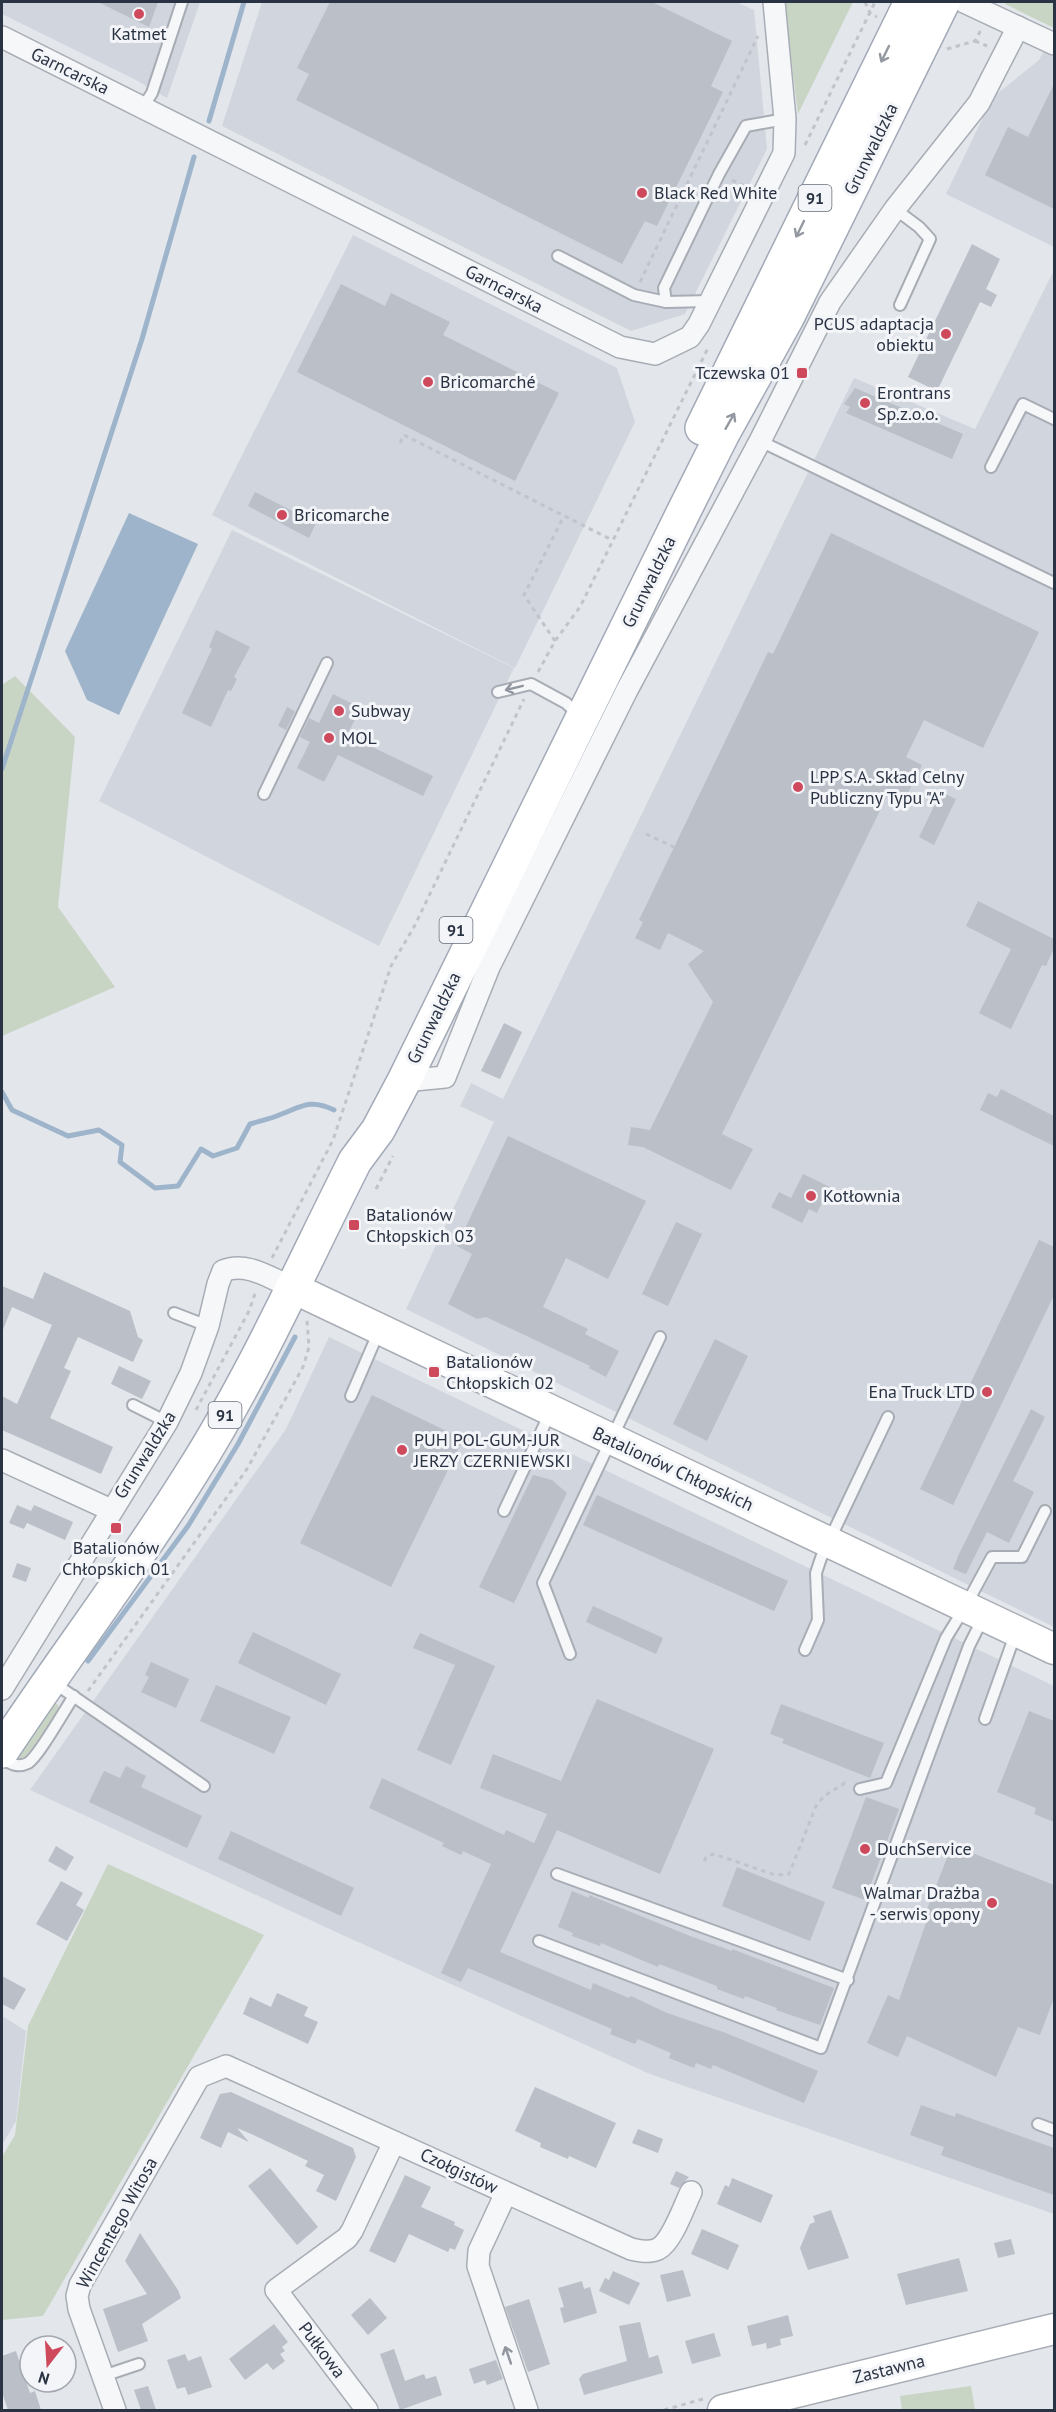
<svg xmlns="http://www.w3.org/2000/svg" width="1056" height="2412" viewBox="0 0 1056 2412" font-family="'PT Sans',sans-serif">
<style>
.built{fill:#d1d5dd}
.green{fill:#c8d5c4}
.water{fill:#9eb4cb}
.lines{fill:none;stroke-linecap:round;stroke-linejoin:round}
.stream{stroke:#9eb4cb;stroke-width:5}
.building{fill:#babfc8}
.lane-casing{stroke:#a8adb5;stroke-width:14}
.street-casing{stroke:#a8adb5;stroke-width:24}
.secondary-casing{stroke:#a8adb5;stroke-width:33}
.primary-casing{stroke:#a2aab7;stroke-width:36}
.path{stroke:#c1c4ca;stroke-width:3;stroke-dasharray:4.5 4.5;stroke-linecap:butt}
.lane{stroke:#f6f7f9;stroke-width:10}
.street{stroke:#f6f7f9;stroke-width:21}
.secondary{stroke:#fff;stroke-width:30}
.primary{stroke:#fff;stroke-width:33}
.oneway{stroke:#9499a1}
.oneway2{stroke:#90959e}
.poi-dot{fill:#cf495d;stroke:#f3f5f8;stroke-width:2}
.labels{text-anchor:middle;stroke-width:6;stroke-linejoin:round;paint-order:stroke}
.shield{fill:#f3f5f8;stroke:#666d79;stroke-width:1.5}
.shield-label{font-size:16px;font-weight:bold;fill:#2a3343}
.poi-label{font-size:18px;fill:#2a3343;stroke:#f3f5f8;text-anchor:start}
.street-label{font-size:18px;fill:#2a3343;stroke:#f3f5f8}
</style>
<rect width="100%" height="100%" fill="#e3e6eb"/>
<g class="built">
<path d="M2 2H200L167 98 136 80 2 14Z"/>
<path d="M262 2H736L754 10 767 149 685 314 631 331 222 126Z"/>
<path d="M1045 48 1054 53V247L946 194 993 97 1039 60Z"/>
<path d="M353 235 617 368 635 422 515 668 212 515Z"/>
<path d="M1054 270V1627L406 1309 494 1122 460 1106 469 1088 471 1083 503 1099 854 378 975 429Z"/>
<path d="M232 530 514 668 379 946 99 801Z"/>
<path d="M329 1337 1054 1686V2214L650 2074 336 1932 30 1790 286 1429Z"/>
<path d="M2 2016 26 2031 16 2121 2 2145Z"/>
</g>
<g class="green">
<path d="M784 2H853L798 114Z"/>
<path d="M1006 2H1054V28L1005 4Z"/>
<path d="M15 676 75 737 58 907 115 987 2 1036V685Z"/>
<path d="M53 1702 58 1705 59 1709 31 1750 26 1756 18 1760 14 1758Z"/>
<path d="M108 1864 264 1935 43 2316 2 2320V2157L15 2135 28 2026Z"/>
<path d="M971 2386 975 2410H902L900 2396Z"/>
</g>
<path class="water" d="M129 513 198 544 119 715 87 700 65 651Z"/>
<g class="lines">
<g class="stream">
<path d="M209 121 244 2"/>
<path d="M2 769 142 339 194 157"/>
<path d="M2 1092 12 1110 68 1136 99 1130 122 1145 120 1162 155 1188 178 1186 201 1149 213 1156 237 1148 250 1124C260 1121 270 1119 279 1115 301 1107 310 1098 334 1110"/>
<path d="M88 1661 188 1526 238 1444 295 1337"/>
</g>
</g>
<g class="building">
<path d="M98 2H158L149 27Z"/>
<path d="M330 2H652L732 41 711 86 723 92 657 226 645 221 622 264 296 100 309 74 297 68Z"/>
<path d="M1054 84V209L985 175 1008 127 1028 137Z"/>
<path d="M972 244 1000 259 986 289 997 295 991 307 980 302 937 391 908 377Z"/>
<path d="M341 284 385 306 391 293 450 322 443 335 559 393 515 481 297 372Z"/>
<path d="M855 388 963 434 952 459 846 413 850 407 844 404Z"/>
<path d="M255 492 316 523 309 538 248 506Z"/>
<path d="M831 533 1039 632 983 748 924 720 906 757 922 765 906 797 890 790 722 1134 753 1149 731 1190 643 1147 628 1145 631 1127 650 1130 713 1002 688 964 704 951 668 933 660 950 635 938 643 922 639 920 768 652 773 654Z"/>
<path d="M216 630 250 647 234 677 237 679 231 691 228 690 211 727 182 713 212 649 209 647Z"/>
<path d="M333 694 361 708 347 735 433 776 423 796 338 755 324 782 297 768 310 742 300 737 309 718 319 723Z"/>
<path d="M287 707 295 711 286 730 278 726Z"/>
<path d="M941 792 956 799 934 845 919 837Z"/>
<path d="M978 901 1054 939V948L1046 966 1042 965 1011 1029 979 1013 1011 949 966 926Z"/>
<path d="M504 1023 522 1032 500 1079 481 1071Z"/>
<path d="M1001 1089 1054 1116V1146L980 1110 988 1093 997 1097Z"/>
<path d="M508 1136 646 1201 608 1279 566 1258 543 1307 588 1329 585 1334 619 1351 606 1377 589 1368 590 1366 486 1317 477 1319 448 1304 472 1254 457 1246Z"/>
<path d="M803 1174 830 1187 817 1213 809 1209 802 1223 771 1207 779 1192 791 1198Z"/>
<path d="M676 1222 702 1234 668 1306 642 1294Z"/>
<path d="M1039 1240 1054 1247V1295L953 1505 920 1489Z"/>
<path d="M44 1272 130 1311 138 1337 143 1340 133 1362 78 1337 64 1368 71 1371 50 1418 113 1447 101 1474 2 1430V1396L17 1404 52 1325 12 1307 2 1332V1286L33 1299Z"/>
<path d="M715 1339 748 1356 707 1441 673 1424Z"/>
<path d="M119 1366 151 1381 142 1399 111 1384Z"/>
<path d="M372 1395 463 1439 391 1587 300 1543Z"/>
<path d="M1031 1409 1045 1417 1013 1481 1034 1492 1009 1543 987 1532 966 1574 953 1569 959 1554Z"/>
<path d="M533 1475 552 1480 567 1493 514 1603 479 1587Z"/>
<path d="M597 1495 788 1581 774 1611 583 1525Z"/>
<path d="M17 1505 31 1511 34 1505 73 1522 65 1540 27 1523 24 1529 9 1523Z"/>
<path d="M17 1563 31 1568 26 1582 12 1577Z"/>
<path d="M593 1606 663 1638 656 1654 586 1622Z"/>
<path d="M253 1632 341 1674 326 1705 238 1663Z"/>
<path d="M420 1633 495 1666 451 1765 417 1750 455 1665 413 1648Z"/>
<path d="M151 1662 189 1679 176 1708 141 1692 149 1677 145 1675Z"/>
<path d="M216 1685 291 1717 274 1754 200 1721Z"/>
<path d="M597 1699 714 1749 660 1874 557 1830 500 1952 591 1990 593 1983 629 1998 631 1996 667 2013 726 2033 818 2071 804 2103 713 2065 711 2069 696 2063 694 2068 669 2058 671 2053 638 2039 635 2044 610 2034 612 2029 468 1968 461 1982 441 1973 491 1864 463 1851 461 1855 442 1846 444 1843 369 1808 382 1778 504 1835 506 1830 534 1843 547 1814 480 1788 493 1754 561 1781Z"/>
<path d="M781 1704 884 1743 870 1778 782 1743 784 1739 770 1734Z"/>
<path d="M1029 1711 1054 1721V1822L1034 1814 1036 1808 997 1792Z"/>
<path d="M126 1766 146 1776 141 1787 202 1816 187 1848 89 1802 104 1771 120 1778Z"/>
<path d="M866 1797 899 1809 865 1900 832 1888Z"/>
<path d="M231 1831 354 1888 341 1916 218 1859Z"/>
<path d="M952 1845 1054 1885V1998L1040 2035 1018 2027 996 2077 907 2036 898 2057 867 2043 888 1995 899 2000 926 1923 922 1922Z"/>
<path d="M56 1846 74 1857 66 1871 48 1861Z"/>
<path d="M737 1867 825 1902 810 1941 722 1906Z"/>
<path d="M61 1881 83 1893 76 1905 84 1910 67 1941 36 1924Z"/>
<path d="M572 1891 589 1898V1895L690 1936 732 1951V1949L834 1988 820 2025 776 2010 777 2008 745 1996 744 1999 717 1989V1986L659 1964 658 1967 601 1943 600 1946 572 1936 573 1933 558 1927Z"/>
<path d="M2 1976 26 1989 14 2010 2 2004Z"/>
<path d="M277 1993 308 2007 304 2016 318 2022 308 2044 243 2014 250 1997 271 2007Z"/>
<path d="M535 2087 616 2123 596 2168 569 2156 568 2159 540 2147 541 2143 515 2131Z"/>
<path d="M231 2092 353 2148 356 2157 336 2201 316 2191 324 2175 305 2166 308 2161 249 2133 237 2128 249 2142 228 2132 221 2148 200 2138 220 2094Z"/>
<path d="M921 2105 955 2117 956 2113 1054 2148V2195L941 2155 944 2147 910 2135Z"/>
<path d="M638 2129 663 2139 658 2153 632 2143Z"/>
<path d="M270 2168 318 2227 297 2245 248 2186Z"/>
<path d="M676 2171 689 2177 679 2188 670 2184Z"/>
<path d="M405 2175 431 2187 421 2207 455 2222 454 2225 464 2230 455 2250 450 2248 448 2252 409 2234 395 2263 369 2251Z"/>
<path d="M732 2178 773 2195 761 2223 717 2204 725 2185 729 2187Z"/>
<path d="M831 2210 849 2258 808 2270 800 2248 810 2224 815 2222 813 2216Z"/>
<path d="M702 2229 739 2245 728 2270 691 2254Z"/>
<path d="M140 2233 178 2290 181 2298 142 2324 148 2341 118 2352 103 2309 147 2294 125 2261Z"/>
<path d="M1011 2239 1015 2254 998 2258 994 2243Z"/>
<path d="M959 2258 968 2291 906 2305 897 2274Z"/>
<path d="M683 2270 691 2296 667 2302 660 2275Z"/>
<path d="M613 2271 640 2283 629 2305 599 2291 605 2278 609 2280Z"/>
<path d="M582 2281 584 2289 590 2287 597 2313 564 2323 560 2308 564 2307 558 2288Z"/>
<path d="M370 2298 387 2318 368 2335 351 2315Z"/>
<path d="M529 2299 550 2364 528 2372 505 2307Z"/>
<path d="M788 2315 793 2336 780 2339 781 2345 767 2349 766 2343 752 2346 747 2326Z"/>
<path d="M640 2322 649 2358 658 2355 663 2373 584 2395 579 2379 583 2374 627 2361 619 2326Z"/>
<path d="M274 2324 288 2342 282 2347 285 2351 280 2354 285 2361 273 2370 267 2363 245 2380 229 2359Z"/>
<path d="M714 2333 721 2356 692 2364 685 2341Z"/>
<path d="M394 2349 405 2381 424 2374 426 2379 436 2376 442 2395 400 2410 380 2354Z"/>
<path d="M16 2351 30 2393 35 2391 41 2410H8L2 2392V2356Z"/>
<path d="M185 2354 188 2361 201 2356 212 2387 188 2395 185 2387 177 2389 167 2360Z"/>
<path d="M496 2360 503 2379 487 2385 485 2380 474 2384 469 2369Z"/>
<path d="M148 2386 156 2410H141L134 2390Z"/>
</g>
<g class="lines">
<g class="lane-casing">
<g id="lane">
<path d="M143 107 152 93 182 2"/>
<path d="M895 209 919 227 930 239 900 305"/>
<path d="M558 256 634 295 666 302 664 288 719 174 746 126 785 119"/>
<path d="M666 302 710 301"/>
<path d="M760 441 1054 583"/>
<path d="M991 467 1023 404 1054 419"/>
<path d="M498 692 531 684 566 703 580 716"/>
<path d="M264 794 327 663"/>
<path d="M174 1313 208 1326"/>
<path d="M351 1396 379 1331"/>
<path d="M133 1405 167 1422"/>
<path d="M504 1511 551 1411"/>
<path d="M805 1650 818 1620 816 1573 821 1558 888 1417"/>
<path d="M570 1654 543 1583 660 1337"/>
<path d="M54 1683 204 1786"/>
<path d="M985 1719 1016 1632"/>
<path d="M2 1758C10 1764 18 1768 28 1763 39 1756 65 1709 74 1696"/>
<path d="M860 1789 886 1783 946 1638 965 1607 992 1557H1022L1045 1511"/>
<path d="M557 1874 848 1980"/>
<path d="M539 1941 821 2048 969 1646 983 1618"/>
<path d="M1038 2124 1054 2130"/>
<path d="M103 2376 139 2364"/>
</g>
</g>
<g class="street-casing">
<g id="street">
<path d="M964 2 1054 44"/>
<path d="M2 37 620 347 655 354 690 337 699 324 784 153 785 119 774 2"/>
<path d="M404 1081 445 1077 489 967 627 690 760 441 830 302 895 209 979 103 1018 27"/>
<path d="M2 1460 111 1510"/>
<path d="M2 1689 167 1422 191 1373 208 1326 218 1284 223 1271C246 1261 270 1278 291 1287"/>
<path d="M506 2193 479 2251 478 2266 527 2410"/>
<path d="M115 2410 79 2309 77 2296 80 2285 199 2077 226 2066 631 2249C640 2251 649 2253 658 2249 672 2242 684 2206 691 2192"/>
<path d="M367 2410 276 2290 347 2238 352 2231 394 2142"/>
</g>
</g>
<g class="secondary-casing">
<g id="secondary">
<path d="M291 1287 1054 1649"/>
<path d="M723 2410 1054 2329"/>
</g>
</g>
<g class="primary-casing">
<g id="primary">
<path d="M702 428 911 2"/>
<path d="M2 1751C63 1658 132 1569 191 1474 254 1375 302 1266 355 1161L378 1130 404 1081 684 511 722 435 788 316 943 2"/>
</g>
</g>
<g class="path">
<path d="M865 2 870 13 877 17"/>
<path d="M975 41 987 46"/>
<path d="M947 49 975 41 981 30"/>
<path d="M805 145 875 2"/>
<path d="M732 180 748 188"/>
<path d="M640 282 758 36"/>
<path d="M400 443 404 435 612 540"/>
<path d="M555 641 524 595 564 516"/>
<path d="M538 672 555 641 580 607 709 346"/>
<path d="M646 834 674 847"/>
<path d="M376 1189 393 1156"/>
<path d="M272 1258 333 1140 391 966 414 927 524 699"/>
<path d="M196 1410 249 1311 256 1291"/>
<path d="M88 1691 247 1469 303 1367 309 1347 307 1320"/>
<path d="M704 1861 707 1856 714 1854 775 1875 789 1874 816 1806 824 1796 845 1783 847 1784"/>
<path d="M664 2410 703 2399"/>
</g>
<use href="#lane" class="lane"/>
<use href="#street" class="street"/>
<use href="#secondary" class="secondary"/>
<use href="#primary" class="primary"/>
</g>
<defs><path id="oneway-shaft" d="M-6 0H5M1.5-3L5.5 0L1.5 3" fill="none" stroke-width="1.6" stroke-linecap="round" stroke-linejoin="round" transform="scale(1.5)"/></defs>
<g class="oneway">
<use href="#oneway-shaft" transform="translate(885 54) rotate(116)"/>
<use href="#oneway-shaft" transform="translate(800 229) rotate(116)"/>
<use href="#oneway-shaft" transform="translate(730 421) rotate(-60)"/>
</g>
<g class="oneway2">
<use href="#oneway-shaft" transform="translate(514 688) rotate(166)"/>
<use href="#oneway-shaft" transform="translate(508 2355) rotate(-109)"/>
</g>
<g class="poi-dot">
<circle cx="139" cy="14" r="6"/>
<circle cx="642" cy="193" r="6"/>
<circle cx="946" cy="334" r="6"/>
<rect x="796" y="367" width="12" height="12" rx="3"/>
<circle cx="428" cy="382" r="6"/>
<circle cx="865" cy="403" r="6"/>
<circle cx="282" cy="515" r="6"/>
<circle cx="339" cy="711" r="6"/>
<circle cx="329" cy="738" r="6"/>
<circle cx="798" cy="787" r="6"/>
<circle cx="811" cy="1196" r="6"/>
<rect x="348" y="1219" width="12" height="12" rx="3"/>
<rect x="428" y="1366" width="12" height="12" rx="3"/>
<circle cx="987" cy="1392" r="6"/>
<circle cx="402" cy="1450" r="6"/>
<rect x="110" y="1522" width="12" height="12" rx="3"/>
<circle cx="865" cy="1849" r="6"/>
<circle cx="992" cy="1903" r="6"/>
</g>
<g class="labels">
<g class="shield">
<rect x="798.5" y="185" width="33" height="26" rx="4.5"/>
<rect x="439.5" y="917" width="33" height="26" rx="4.5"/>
<rect x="208.5" y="1402" width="33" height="26" rx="4.5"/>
</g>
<g class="shield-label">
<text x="815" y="204">91</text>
<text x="456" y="936">91</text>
<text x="225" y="1421">91</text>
</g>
<g class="poi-label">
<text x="139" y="40" text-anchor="middle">Katmet</text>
<text x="654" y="199">Black Red White</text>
<text x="934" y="330" text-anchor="end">PCUS adaptacja<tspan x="934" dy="21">obiektu</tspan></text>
<text x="790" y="379" text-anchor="end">Tczewska 01</text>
<text x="440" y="388">Bricomarché</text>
<text x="877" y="399">Erontrans<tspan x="877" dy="21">Sp.z.o.o.</tspan></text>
<text x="294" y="521">Bricomarche</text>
<text x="351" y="717">Subway</text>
<text x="341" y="744">MOL</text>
<text x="810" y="783">LPP S.A. Skład Celny<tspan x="810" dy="21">Publiczny Typu "A"</tspan></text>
<text x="823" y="1202">Kotłownia</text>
<text x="366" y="1221">Batalionów<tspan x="366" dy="21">Chłopskich 03</tspan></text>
<text x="446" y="1368">Batalionów<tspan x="446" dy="21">Chłopskich 02</tspan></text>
<text x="975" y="1398" text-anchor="end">Ena Truck LTD</text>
<text x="414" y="1446">PUH POL-GUM-JUR<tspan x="414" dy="21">JERZY CZERNIEWSKI</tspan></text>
<text x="116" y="1554" text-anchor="middle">Batalionów<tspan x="116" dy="21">Chłopskich 01</tspan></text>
<text x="877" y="1855">DuchService</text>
<text x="980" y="1899" text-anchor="end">Walmar Drażba<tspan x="980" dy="21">- serwis opony</tspan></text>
</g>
<g class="street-label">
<text transform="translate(70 71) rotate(26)" y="6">Garncarska</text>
<text transform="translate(871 149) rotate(-64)" y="6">Grunwaldzka</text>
<text transform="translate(504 289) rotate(27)" y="6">Garncarska</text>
<text transform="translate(649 582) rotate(-64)" y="6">Grunwaldzka</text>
<text transform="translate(434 1018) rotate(-64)" y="6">Grunwaldzka</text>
<text transform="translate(145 1455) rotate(-58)" y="6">Grunwaldzka</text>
<text transform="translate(673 1469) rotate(25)" y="6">Batalionów Chłopskich</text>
<text transform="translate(459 2171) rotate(25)" y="6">Czołgistów</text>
<text transform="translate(117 2223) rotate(-61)" y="6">Wincentego Witosa</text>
<text transform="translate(322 2350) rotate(53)" y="6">Pułkowa</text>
<text transform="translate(889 2369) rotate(-14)" y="6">Zastawna</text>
</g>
</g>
<rect width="1056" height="2412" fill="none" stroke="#2a3343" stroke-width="6"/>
<g transform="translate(48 2364) rotate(197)"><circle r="28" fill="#f3f5f8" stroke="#a3a7b0" stroke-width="1.5"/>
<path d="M0-4.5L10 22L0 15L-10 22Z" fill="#cf495d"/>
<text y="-9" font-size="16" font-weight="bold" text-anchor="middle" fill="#2a3343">N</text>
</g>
</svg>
